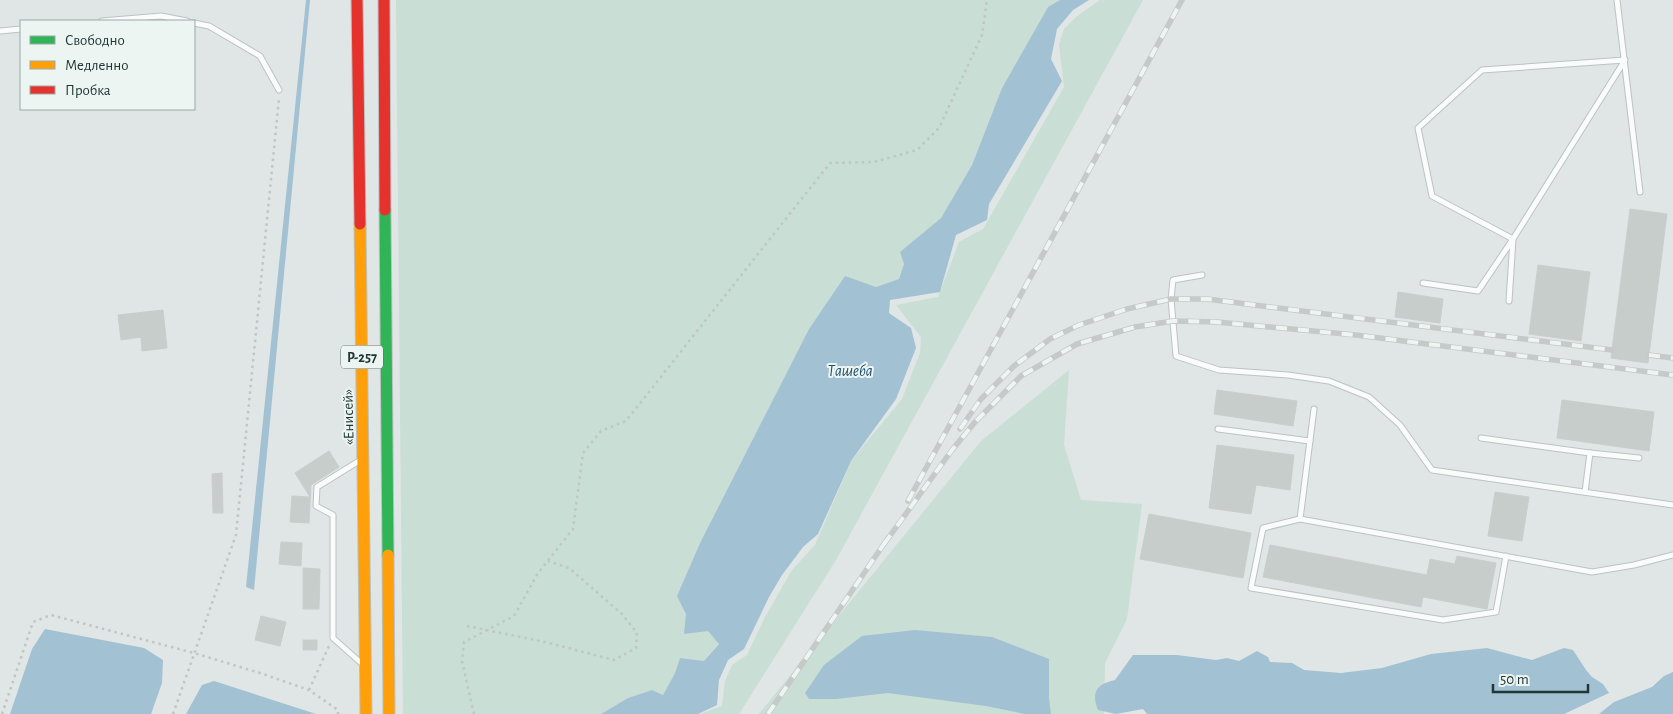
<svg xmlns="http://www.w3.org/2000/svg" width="1673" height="714" viewBox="0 0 1673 714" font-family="'Alegreya Sans',sans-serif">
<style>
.green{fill:#c9ded4}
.water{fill:#a2c1d3}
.building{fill:#c7cdcb;stroke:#c9cecd}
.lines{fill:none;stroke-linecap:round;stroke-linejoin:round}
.lane-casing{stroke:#bdc2c2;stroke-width:7}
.fast-casing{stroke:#bbc2c2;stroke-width:13}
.slow-casing{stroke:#bbc2c2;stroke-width:13}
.jam-casing{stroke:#bbc2c2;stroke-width:13}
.path{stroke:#bfc6c6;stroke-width:2.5;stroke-dasharray:2.5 4;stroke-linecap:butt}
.lane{stroke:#fafbfb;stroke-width:5}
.fast{stroke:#30b455;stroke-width:11}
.slow{stroke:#ff9f0a;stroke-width:11}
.jam{stroke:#e5322d;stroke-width:11}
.rail-casing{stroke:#c5c9c8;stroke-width:5.5}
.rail{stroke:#edf5f3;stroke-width:4;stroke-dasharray:11;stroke-linecap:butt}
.labels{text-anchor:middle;stroke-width:4;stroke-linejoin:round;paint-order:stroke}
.shield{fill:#edf5f3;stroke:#5e706e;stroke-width:1}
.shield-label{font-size:14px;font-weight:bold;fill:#203735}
.street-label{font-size:15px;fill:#203735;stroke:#edf5f3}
.water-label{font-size:16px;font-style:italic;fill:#1e506e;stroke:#edf5f3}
</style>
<rect width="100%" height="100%" fill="#e0e5e5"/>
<g class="green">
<path d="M396 0H1060L1048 7 1002 88 972 165 941 218 900 252 904 264 899 279 876 287 845 277 809 329 700 543 677 596 719 643 704 661 680 658 675 673 663 695 652 690 628 698 601 714H403Z"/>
<path d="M1100 0H1143L836 560 739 714H700L722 706 725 681 732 665 747 655 765 617 792 570 815 545 851 461 902 399 920 353 921 337 896 305 938 297 959 242 983 229 1064 87 1059 45 1064 29 1076 17Z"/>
<path d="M1069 370 1064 445 1081 500 1142 504 1127 619 1105 663 1104 714H759L981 441Z"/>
</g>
<g class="water">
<path d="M306 0H310L254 590 246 587Z"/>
<path d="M1060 0H1089L1073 10 1057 29 1051 59 1062 81 989 204 987 220 956 235 940 292 890 300 889 313 911 328 916 348 896 399 851 461 818 534 803 547 782 575 769 597 744 649 728 660 719 680 717 705 698 714H601L628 698 652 690 663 695 675 673 680 658 704 661 719 644 708 631 684 634 686 614 677 596 700 543 809 329 845 276 876 287 899 279 904 264 900 252 941 218 972 165 1002 88 1048 7Z"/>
<path d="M45 629 144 648 163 660 162 683 151 714H10L32 649Z"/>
<path d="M915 630 992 637 1049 659V699L1051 714H1025L986 706 888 693 836 699H809L805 693 824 665 862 636Z"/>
<path d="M1487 648 1532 660 1564 648 1573 650 1586 670 1592 677 1603 684 1609 693 1564 714H1147L1143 709 1116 714 1098 710C1091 693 1096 684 1115 680L1133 655H1177L1216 660 1227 658 1239 661 1257 651 1268 657 1270 662 1292 663 1304 670 1341 673 1382 668 1431 654Z"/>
<path d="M1673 672V714H1599L1614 702 1652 687 1664 676Z"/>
<path d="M214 681 316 714H186L202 685Z"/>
</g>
<g class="building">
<path d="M1630 209 1667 214 1648 363 1611 358Z"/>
<path d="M1538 265 1590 272 1581 341 1529 334Z"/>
<path d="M1398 292 1443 299 1440 323 1395 317Z"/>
<path d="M163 310 167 348 142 351 141 337 121 340 118 315Z"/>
<path d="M1217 390 1297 401 1293 426 1214 414Z"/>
<path d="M1562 400 1654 412 1649 451 1557 438Z"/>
<path d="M1217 445 1294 455 1290 490 1256 485 1251 514 1209 508Z"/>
<path d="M329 451 339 467 311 485 309 523 290 522 292 496 310 497 295 473Z"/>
<path d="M222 473 223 513H213L212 474Z"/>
<path d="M1495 492 1529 497 1522 541 1488 536Z"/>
<path d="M1149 514 1251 533 1243 578 1140 559Z"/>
<path d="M281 542 302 543 301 566 279 564Z"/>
<path d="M1270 545 1427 575 1430 559 1455 564 1457 556 1496 563 1487 609 1423 597 1421 607 1263 577Z"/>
<path d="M303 568 320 569 319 609H303Z"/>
<path d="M261 616 286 622 280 646 255 640Z"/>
<rect x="303" y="640" width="14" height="10"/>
</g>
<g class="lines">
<g class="lane-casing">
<g id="lane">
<path d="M1617 0 1640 192"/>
<path d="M102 21 161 16 187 21"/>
<path d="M194 23 209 26 260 56 279 90"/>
<path d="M0 31 21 29"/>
<path d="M1625 60 1513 239 1432 196 1418 128 1482 70Z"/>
<path d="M1202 275 1173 280 1171 299 1176 356 1219 370 1288 375 1329 381 1369 397 1400 425 1432 470 1673 505"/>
<path d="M1423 283 1478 291 1513 239 1509 301"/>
<path d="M1218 429 1310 441"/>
<path d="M1481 438 1590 453 1585 492"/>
<path d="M1590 453 1639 458"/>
<path d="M359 461 317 487 316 506 333 515V638L360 662"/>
<path d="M1300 519 1314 409"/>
<path d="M1506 556 1496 612 1443 620 1251 588 1263 528 1300 519 1592 572 1634 565 1673 555"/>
</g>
</g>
<g class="fast-casing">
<path id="fast" d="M385 210 388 555"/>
</g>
<g class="slow-casing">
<g id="slow">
<path d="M360 224 366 714"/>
<path d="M388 555 389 714"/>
</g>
</g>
<g class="jam-casing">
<g id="jam">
<path d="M357 0 360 224"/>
<path d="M384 0 385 210"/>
</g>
</g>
<g class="path">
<path d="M467 626 545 642 614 660 636 648 637 633 622 614 569 568 548 561"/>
<path d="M309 690 329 646"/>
<path d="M2 714 33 622 51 615 194 653 260 673 309 690 338 710V714"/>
<path d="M173 714 236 535 279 98"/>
<path d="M474 714 462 661 464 642 514 616 538 573 573 529 583 453 601 431 626 421 830 163 874 162 917 150 939 128 982 35 987 0"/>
</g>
<use href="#lane" class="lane"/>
<use href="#fast" class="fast"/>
<use href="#slow" class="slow"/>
<use href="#jam" class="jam"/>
<g class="rail-casing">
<g id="rail">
<path d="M1649 355 1673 358"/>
<path d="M960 429 981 399 1014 366 1050 339 1079 325 1127 309 1171 299H1207L1612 350"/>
<path d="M908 501 1182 0"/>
<path d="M884 544 952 450 975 422 1021 376 1077 344 1135 327 1173 321 1217 322 1356 335 1673 375"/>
<path d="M768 714 888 538"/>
</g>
</g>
<use href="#rail" class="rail"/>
</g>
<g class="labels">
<rect class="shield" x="341" y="345.5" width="42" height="23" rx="4"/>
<g class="shield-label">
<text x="362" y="362">Р-257</text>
</g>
<g class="street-label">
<text transform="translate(348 417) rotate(-91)" y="5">«Енисей»</text>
</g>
<g class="water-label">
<text x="850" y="376">Ташеба</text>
</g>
</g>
<rect x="20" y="20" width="175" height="90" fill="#edf5f3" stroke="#9ba9a7"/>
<rect x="30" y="36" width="25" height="8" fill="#30b455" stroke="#9ba9a7"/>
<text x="65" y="45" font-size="15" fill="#203735">Свободно</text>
<rect x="30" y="61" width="25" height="8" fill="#ff9f0a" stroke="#9ba9a7"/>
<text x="65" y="70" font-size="15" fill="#203735">Медленно</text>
<rect x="30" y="86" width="25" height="8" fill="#e5322d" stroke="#9ba9a7"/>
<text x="65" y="95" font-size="15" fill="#203735">Пробка</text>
<path d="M1493 684v8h95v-8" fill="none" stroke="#203735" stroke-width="2.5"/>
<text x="1500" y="684" font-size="15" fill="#203735" stroke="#edf5f3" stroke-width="4" paint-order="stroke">50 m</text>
</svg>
